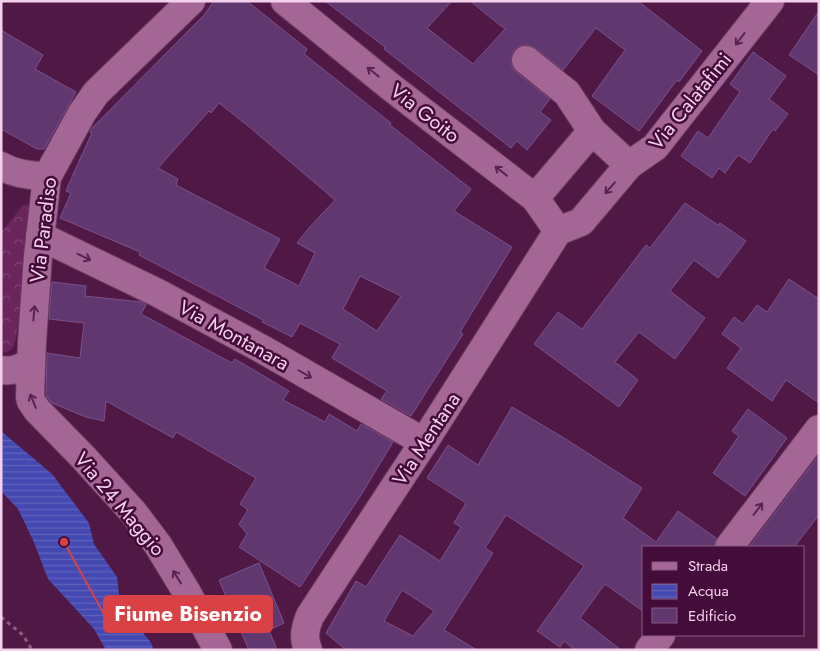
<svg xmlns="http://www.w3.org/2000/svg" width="820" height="651" viewBox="0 0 820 651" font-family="Jost,sans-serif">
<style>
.park{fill:url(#park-crowns)}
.water{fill:url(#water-rules)}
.building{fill:#60376f;stroke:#7c518c;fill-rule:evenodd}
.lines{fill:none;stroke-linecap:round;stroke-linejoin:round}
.street-casing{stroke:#693b61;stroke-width:30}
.path{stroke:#8c5c82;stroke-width:3;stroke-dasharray:4 4;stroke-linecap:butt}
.street{stroke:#a46695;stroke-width:28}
.oneway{stroke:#5c2251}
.labels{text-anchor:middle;stroke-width:5;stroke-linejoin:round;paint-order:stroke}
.street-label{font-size:20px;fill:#f4d1eb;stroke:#440c3a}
.leader{fill:none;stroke:#da4145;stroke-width:2}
.callout-dot{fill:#da4145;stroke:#440c3a;stroke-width:2}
.callout{fill:#da4145;stroke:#da4145;stroke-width:2}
.callout-label{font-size:21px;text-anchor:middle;font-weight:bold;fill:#fff}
</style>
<defs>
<pattern id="park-crowns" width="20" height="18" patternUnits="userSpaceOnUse" patternTransform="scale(1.25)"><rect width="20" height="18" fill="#6b255d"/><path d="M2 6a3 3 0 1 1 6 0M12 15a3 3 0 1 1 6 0" fill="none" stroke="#814474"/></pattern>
<pattern id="water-rules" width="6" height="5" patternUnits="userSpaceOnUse" patternTransform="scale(1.25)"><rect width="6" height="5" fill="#4449b1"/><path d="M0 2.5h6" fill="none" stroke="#6062bc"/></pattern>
</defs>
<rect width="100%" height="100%" fill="#4f1845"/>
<path class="park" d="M23 205H28V209L19 320 16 338 13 348 9 351 1 354V233Z"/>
<path class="water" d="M1 431 52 474 89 523 94 544 117 577 119 594 124 603 130 605 136 625 150 641 154 650H106L94 629 48 579 33 540 18 509 1 491Z"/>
<g class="building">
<path d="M214 1H247L307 49 304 54 391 123 390 125 471 189 454 211 512 247 460 332 463 334 411 416 381 399 387 391 332 358 340 344 300 323 292 337 262 322 263 320 139 255 140 252 60 218 71 193 66 191 75 170 92 133 90 132 92 128 204 15ZM219 103 247 125 335 200 308 229 297 243 315 253 299 286 264 268 280 239 176 185 178 179 158 168 209 111 211 113ZM360 276 401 296 377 331 343 309Z"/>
<path d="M325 1H452L427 28 473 64 505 29 470 1H638L702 51 679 82 677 80 639 131 592 96 625 50 596 28 563 70 535 48 528 45 520 46 514 50 511 57 512 66 516 72 550 99 540 112 551 120 527 150 517 141 511 148 384 49 385 47Z"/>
<path d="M819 11V75L789 55Z"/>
<path d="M1 30 43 55 35 69 76 92 44 149H37L1 129Z"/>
<path d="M753 52 786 76 769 99 788 114 775 131 773 129 750 163 738 155 725 173 719 168 712 178 681 156 698 131 708 138 740 92 730 84Z"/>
<path d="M685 203 718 225 720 223 746 241 718 278 694 260 670 291 705 318 675 359 639 332 615 362 638 380 619 407 534 344 558 312 582 329 646 245 650 248Z"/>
<path d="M789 279 819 299V403L786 380 772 401 727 368 741 348 722 334 734 317 743 324 757 305 767 312Z"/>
<path d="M52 282 86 286 85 296 142 302 146 305 141 314 232 363 235 359 289 391 283 400 325 422 329 414 357 431 361 424 393 442 361 495 300 587 239 547 247 534 239 524 248 510 240 504 256 478 176 432 173 438 106 401 104 421 86 417 52 403 49 400 46 395 47 353 80 358 84 323 49 319Z"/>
<path d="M512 407 564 438 642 488 623 518 656 542 678 511 716 538 714 547H644V612L605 584 580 618 621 650H575L564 641 560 647 537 631 584 566 506 515 485 548 493 553 444 630 477 650H346L326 633 356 581 366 587 400 535 440 561 461 527 454 523 466 503 427 478 448 445 478 465ZM402 590 434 611 413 636 384 621Z"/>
<path d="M748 409 787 438 745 496 713 473 739 436 732 431Z"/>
<path d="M819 455V515L794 547H749Z"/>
<path d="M259 563 284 623 269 630 277 650H249L219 580Z"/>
</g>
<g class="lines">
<g class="street-casing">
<g id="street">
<path d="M191 1 96 93 82 113 47 177 38 256 32 342 30 397 31 401 37 410 83 457 133 512 158 545 186 591 218 650"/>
<path d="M285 1 392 88 535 198 558 231"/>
<path d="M526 60 567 93 592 131"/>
<path d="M1 166C14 174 31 175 47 177"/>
<path d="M535 198 592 131 629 165"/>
<path d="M558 231 581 222 629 165 655 147 770 1"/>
<path d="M40 236 158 293 262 349 424 442"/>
<path d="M1 370C13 372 21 368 31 362"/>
<path d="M729 547 819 429"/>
<path d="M308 650C303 638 305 628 310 616L424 442 558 231"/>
<path d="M649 650 661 635"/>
</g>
</g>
<path class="path" d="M1 617 23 635 32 650"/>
<use href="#street" class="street"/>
</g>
<defs><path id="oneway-shaft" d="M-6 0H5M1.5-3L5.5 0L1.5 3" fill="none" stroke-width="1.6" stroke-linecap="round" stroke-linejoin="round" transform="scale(1.25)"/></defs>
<g class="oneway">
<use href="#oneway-shaft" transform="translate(740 39) rotate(128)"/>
<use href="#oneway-shaft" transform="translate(373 72) rotate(-141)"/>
<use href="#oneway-shaft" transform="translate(501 171) rotate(-142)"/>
<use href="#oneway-shaft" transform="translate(610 188) rotate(131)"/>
<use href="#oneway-shaft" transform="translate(84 257) rotate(26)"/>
<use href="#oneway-shaft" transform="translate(34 313) rotate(-85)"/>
<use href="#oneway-shaft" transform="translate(305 374) rotate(30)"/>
<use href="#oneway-shaft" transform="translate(33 401) rotate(-112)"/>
<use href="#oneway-shaft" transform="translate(758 509) rotate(-53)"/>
<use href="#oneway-shaft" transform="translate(177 577) rotate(-122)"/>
</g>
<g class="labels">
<g class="street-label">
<text transform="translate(690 101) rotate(-51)" y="7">Via Calatafimi</text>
<text transform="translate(425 113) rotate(38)" y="7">Via Goito</text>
<text transform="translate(43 230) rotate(-83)" y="7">Via Paradiso</text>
<text transform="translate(234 335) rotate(29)" y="7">Via Montanara</text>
<text transform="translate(426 439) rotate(-57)" y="7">Via Mentana</text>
<text transform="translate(120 504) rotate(50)" y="7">Via 24 Maggio</text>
</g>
</g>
<path class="leader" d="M64 542L104 614"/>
<circle class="callout-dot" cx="64" cy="542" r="5"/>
<rect class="callout" x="104" y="596" width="168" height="36" rx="5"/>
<g class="callout-label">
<text x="188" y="621">Fiume Bisenzio</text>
</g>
<rect width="820" height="651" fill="none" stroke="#f4d1eb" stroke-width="5"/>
<rect x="642" y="546" width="162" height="90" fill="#440c3a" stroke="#8a5b81"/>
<rect x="652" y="562" width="25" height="8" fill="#a46695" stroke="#8a5b81"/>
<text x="688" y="571" font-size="15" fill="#f4d1eb">Strada</text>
<rect x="652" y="584" width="25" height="15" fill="url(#water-rules)" stroke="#8a5b81"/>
<text x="688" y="596" font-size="15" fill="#f4d1eb">Acqua</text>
<rect x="652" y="608" width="25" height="15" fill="#60376f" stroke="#8a5b81"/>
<text x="688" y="621" font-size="15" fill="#f4d1eb">Edificio</text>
</svg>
